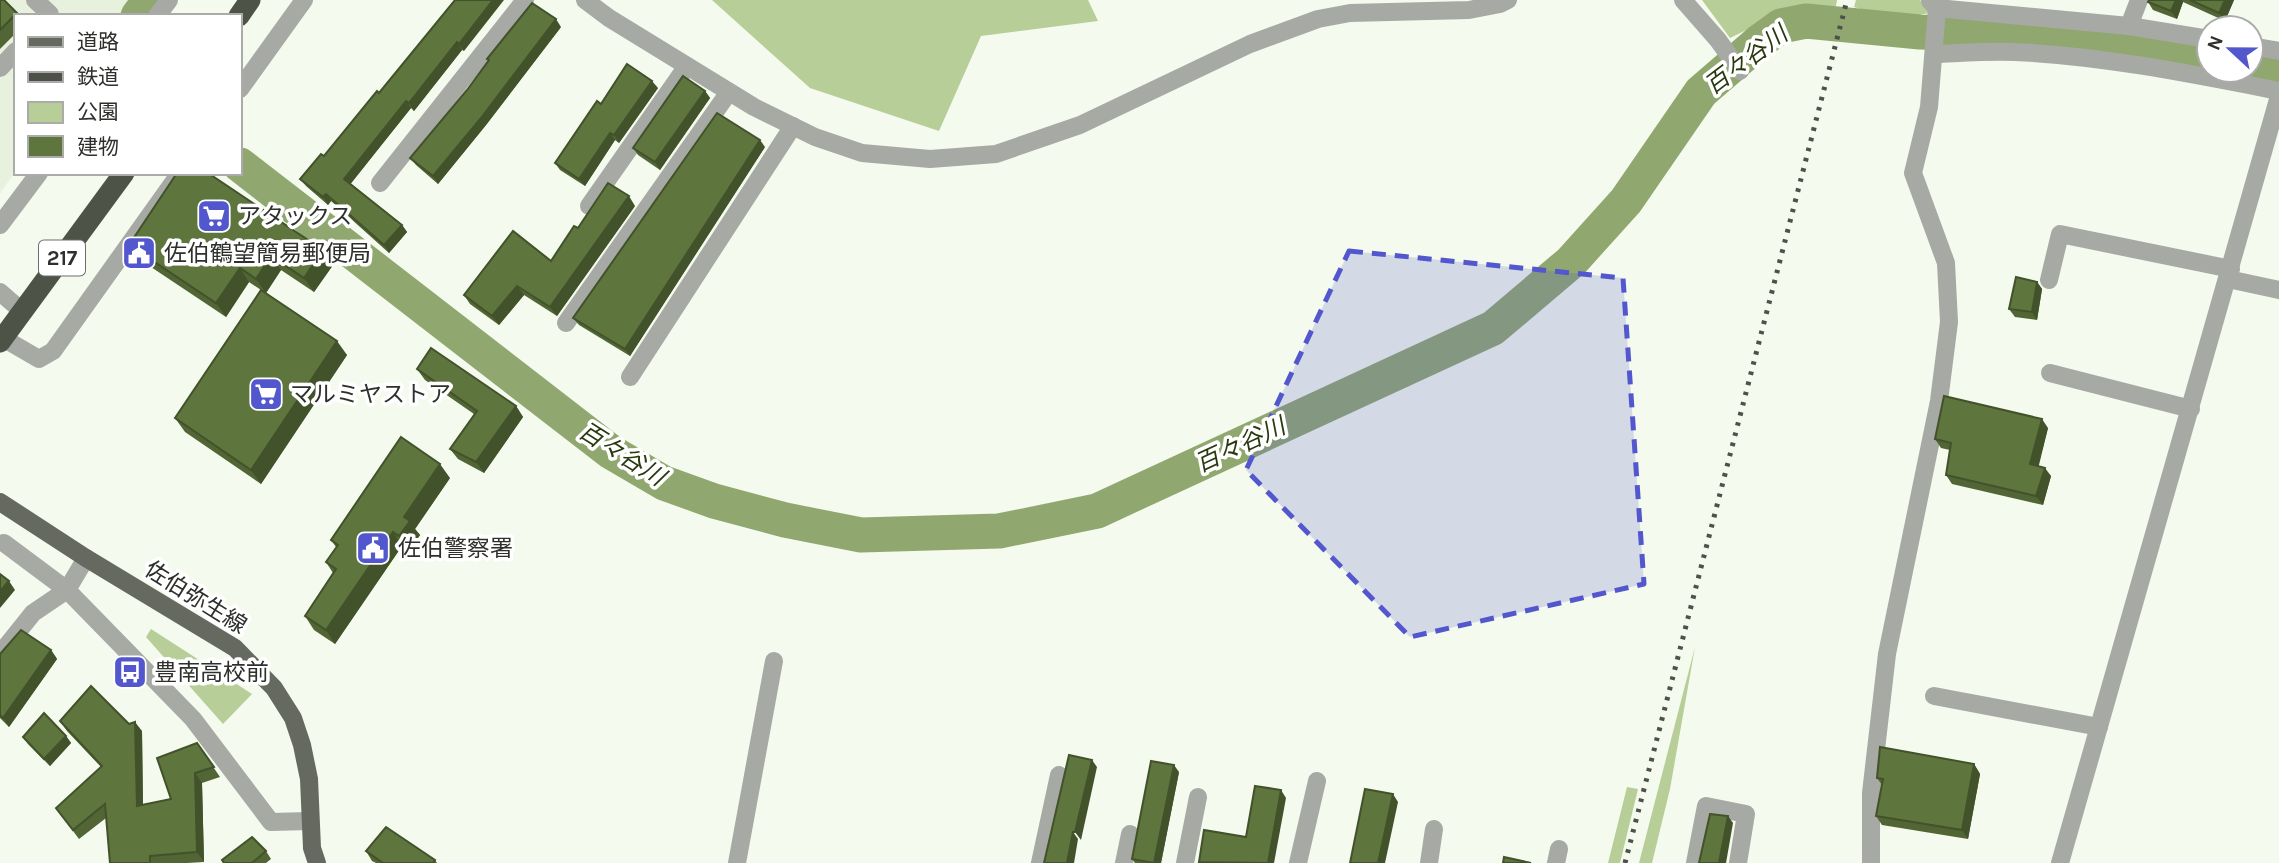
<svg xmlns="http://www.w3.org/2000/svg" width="2279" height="863" viewBox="0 0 2279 863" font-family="Karla,'Noto Sans JP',sans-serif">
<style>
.built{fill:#e8f1dd}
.green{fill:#b7ce98}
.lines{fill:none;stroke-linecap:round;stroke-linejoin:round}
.river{stroke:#90a86f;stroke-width:35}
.minor{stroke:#a7a9a4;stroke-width:18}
.major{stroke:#656960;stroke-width:18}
.highway{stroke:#4e5348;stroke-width:21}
.rail{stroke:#4e514a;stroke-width:5;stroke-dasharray:3.5 7;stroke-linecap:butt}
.wall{fill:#526535}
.shaded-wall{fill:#42522b}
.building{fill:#5f753e;stroke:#42522b;stroke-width:2}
.marked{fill:#5357ce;fill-opacity:0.2;stroke:#5357ce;stroke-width:5;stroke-dasharray:14 9;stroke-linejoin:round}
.labels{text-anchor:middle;stroke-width:7;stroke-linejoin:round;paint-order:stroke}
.shield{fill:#fff;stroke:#6d6e6b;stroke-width:2}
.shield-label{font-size:21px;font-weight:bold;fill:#2e302b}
.poi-label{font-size:23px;fill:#2e302b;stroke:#fff;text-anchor:start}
.street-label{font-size:23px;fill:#2e302b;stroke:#fff}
.water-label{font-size:24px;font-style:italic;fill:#2a390f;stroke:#fff}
</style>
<rect width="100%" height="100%" fill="#f4faed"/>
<path class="built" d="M0 0H137L126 16H16V171L0 193Z"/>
<g class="green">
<path d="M712 0H1088L1098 21 981 36 939 131 810 88Z"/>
<path d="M1702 0H1837L1836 6 1790 9 1730 38Z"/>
<path d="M1856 0H1920L1930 13 1894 19 1854 7Z"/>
<path d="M151 629 252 694 223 724 146 637Z"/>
<path d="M1695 647 1670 789 1652 863H1639Z"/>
<path d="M1627 787 1638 789 1620 863H1608Z"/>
</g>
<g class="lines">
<g class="river">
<path d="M138 16 150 0"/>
<path d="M2251 67 2279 72"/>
<path d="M240 165 611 452 664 483 714 501 785 520 861 535 999 531 1097 511 1493 328 1571 262 1626 201 1701 92 1759 42 1781 26 1806 21 1920 32 2077 38 2209 60"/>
</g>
<g class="minor">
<path d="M35 0 50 14 48 16"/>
<path d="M585 0 609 18 754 107 815 137 862 153 930 159 996 154 1080 125 1250 44 1318 19 1350 13 1469 10 1500 4 1508 0"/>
<path d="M1683 0 1718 40 1740 71"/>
<path d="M1930 1 1937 8 2129 26 2209 39"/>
<path d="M157 16 169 0"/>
<path d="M2129 26 2139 0"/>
<path d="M2251 46 2279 51"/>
<path d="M1935 54C1961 53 1988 51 2015 52 2103 56 2192 74 2279 91"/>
<path d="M0 68 16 51"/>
<path d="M240 89 304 0"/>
<path d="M380 183 525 0"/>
<path d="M589 206 687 66"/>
<path d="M0 225 39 173"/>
<path d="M2228 279 2279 290"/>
<path d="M2049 280 2060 234 2231 269"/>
<path d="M0 292 23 312"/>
<path d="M566 323 729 92"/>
<path d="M3 338 39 359 53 351 180 173"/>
<path d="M2050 373 2191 409"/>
<path d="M630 377 793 126"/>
<path d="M86 558 67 590 193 719 271 822 310 821"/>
<path d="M0 654 33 613 67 590 4 543"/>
<path d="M1934 696 2099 727"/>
<path d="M737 863 774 661"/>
<path d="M1040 863 1059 775"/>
<path d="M1124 863 1130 834"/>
<path d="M1185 863 1198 797"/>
<path d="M1298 863 1317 781"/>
<path d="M1429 863 1434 829"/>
<path d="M1556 863 1559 849"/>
<path d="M1695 863 1706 806 1746 814 1738 863"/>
<path d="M1871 863V793L1887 654 1939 401 1949 322 1946 263 1913 173 1929 107 1937 8"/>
<path d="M2060 863 2279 96"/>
</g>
<path class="major" d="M0 502 86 558 235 648 274 688 293 718 302 745 309 779 312 848 317 863"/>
<g class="highway">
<path d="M239 16 250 0"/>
<path d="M0 342 124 173"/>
</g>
<path class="rail" d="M1625 863 1847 0"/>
</g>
<g class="wall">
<path d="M0 0 17 13 19 16H16V33L0 49Z"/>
<path d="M455 0 464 51 462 50 414 111 411 108 350 184 402 225 407 232 389 253 331 201 328 205 306 186 300 179 324 156 379 93Z"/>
<path d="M2149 0H2234L2225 21 2183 2 2177 19 2153 10 2148 2Z"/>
<path d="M561 27 486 125 438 184 416 165 410 158Z"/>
<path d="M658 88 619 143 615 140 585 186 560 170 555 163 601 104Z"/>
<path d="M705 91 710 98 660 170 638 155 633 148Z"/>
<path d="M765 147 630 356 579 325 573 318Z"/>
<path d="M177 173 333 265 314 292 281 270 266 293 347 355 261 484 185 432 175 418 261 290 249 282 226 317 139 259 129 245Z"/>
<path d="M635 206 557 316 524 295 499 325 470 304 464 295 551 261 578 228Z"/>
<path d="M2037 282 2042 289 2037 320 2015 317 2009 309Z"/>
<path d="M417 369 516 406 523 417 484 473 458 459 450 449 474 414 425 380Z"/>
<path d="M2048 428 2038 466 2051 476 2043 505 1952 484 1946 475 1950 450 1941 448 1935 439Z"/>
<path d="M450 478 415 529 420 535 409 551 402 546 335 644 314 630 305 616 333 573 326 562 336 547 331 540Z"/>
<path d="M51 650 57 659 9 727 0 718V654Z"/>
<path d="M60 721 129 724 142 731 143 805 171 799 197 743 220 777 202 783 204 862 187 863H110L106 818 79 839 56 808 101 767 67 731Z"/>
<path d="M66 736 71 743 50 766 28 744 23 737Z"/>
<path d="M1974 764 1980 774 1968 839 1882 825 1876 816 1882 785 1877 778Z"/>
<path d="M1179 772 1161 863H1135L1132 859Z"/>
<path d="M266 851 271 859 266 863H224Z"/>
<path d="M366 851 435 860 437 863H376L372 861Z"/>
</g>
<g class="shaded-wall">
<path d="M493 0H504L464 51 459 44Z"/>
<path d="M2176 0H2182L2183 2 2177 19 2171 11Z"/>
<path d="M2225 0H2234L2225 21 2219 13Z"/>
<path d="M556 19 561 27 486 125 438 184 433 176Z"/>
<path d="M457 42 462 50 414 111 409 103Z"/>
<path d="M652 81 658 88 619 143 614 135Z"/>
<path d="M705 91 710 98 660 170 655 162Z"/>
<path d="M406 101 411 108 349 186 344 179Z"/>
<path d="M610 133 615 140 585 186 579 179Z"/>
<path d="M760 140 765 147 630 356 625 349Z"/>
<path d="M326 194 331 201 328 205 323 197Z"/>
<path d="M629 196 635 206 557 316 550 307Z"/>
<path d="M402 225 407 232 389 253 384 245Z"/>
<path d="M323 250 333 265 314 292 304 278Z"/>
<path d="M271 256 281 270 266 293 256 279Z"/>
<path d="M240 268 249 282 226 317 216 303Z"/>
<path d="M2037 282 2042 289 2037 320 2032 312Z"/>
<path d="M517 286 524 295 499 325 492 316Z"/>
<path d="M337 341 347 355 261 484 251 470Z"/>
<path d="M516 406 523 417 484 473 476 462Z"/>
<path d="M2042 419 2048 428 2037 473 2030 464Z"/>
<path d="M440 464 450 478 415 529 420 535 409 551 399 536 404 517Z"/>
<path d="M2045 468 2051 476 2043 505 2036 496Z"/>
<path d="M393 532 402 546 335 644 326 630Z"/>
<path d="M9 581 15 590 0 608V591Z"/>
<path d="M51 650 57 659 9 727 3 718Z"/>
<path d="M135 722 142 731 143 816 137 806Z"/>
<path d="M66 736 71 743 50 766 44 759Z"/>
<path d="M1092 760 1097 767 1081 840 1075 832Z"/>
<path d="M1974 764 1980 774 1968 839 1962 830Z"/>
<path d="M1174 765 1179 772 1161 863H1154Z"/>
<path d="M195 773 202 783 204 862 197 852Z"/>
<path d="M1281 790 1286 798 1274 863H1268Z"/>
<path d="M1393 794 1398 802 1385 863H1378Z"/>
<path d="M1728 816 1733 823 1726 863H1719Z"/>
<path d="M1073 832 1078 839 1074 863H1067Z"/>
</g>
<g class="building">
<path d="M0 0H4L17 13 0 30Z"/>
<path d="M455 0H493L459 44 457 42 409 103 406 101 344 179 402 225 384 245 326 194 323 197 300 179 321 154 324 156 377 91 379 93Z"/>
<path d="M2149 0H2176L2171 11 2148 2Z"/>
<path d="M2190 0H2225L2219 13Z"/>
<path d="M532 3 556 19 481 118 433 176 410 158 467 90 489 60 487 59Z"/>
<path d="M627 64 652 81 614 135 610 133 579 179 555 163 597 101 601 104Z"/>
<path d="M683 76 705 91 655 162 633 148Z"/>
<path d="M717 113 760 140 625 349 573 318Z"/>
<path d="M177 173H208L323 250 304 278 271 256 256 279 240 268 216 303 129 245Z"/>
<path d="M608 183 629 196 550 307 517 286 492 316 464 295 513 231 551 261 574 226 578 228Z"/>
<path d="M2016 277 2037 282 2032 312 2009 309Z"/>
<path d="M261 290 337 341 251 470 175 418Z"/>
<path d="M431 348 516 406 476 462 450 449 477 411 417 369Z"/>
<path d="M1944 396 2042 419 2030 464 2045 468 2036 496 1946 475 1951 443 1935 439Z"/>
<path d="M401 437 440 464 404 517 410 521 399 536 393 532 326 630 305 616 336 569 326 562 338 545 331 540Z"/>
<path d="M0 574 9 581 0 591Z"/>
<path d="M21 630 51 650 3 718 0 715V654Z"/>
<path d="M91 686 129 724 135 722 137 806 171 799 157 758 197 743 214 767 195 773 197 852 150 856V863H110L105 804 73 830 56 808 102 766 60 721Z"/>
<path d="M44 713 66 736 44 759 23 737Z"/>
<path d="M1880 747 1974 764 1962 830 1876 816 1883 779 1877 778Z"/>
<path d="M1069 755 1092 760 1075 832H1073L1067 863H1044Z"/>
<path d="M1151 761 1174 765 1154 863 1132 859Z"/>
<path d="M1255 786 1281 790 1268 863 1199 862 1204 830 1246 837Z"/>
<path d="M1365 789 1393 794 1378 863H1350Z"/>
<path d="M1710 814 1728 816 1719 863H1699Z"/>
<path d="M386 827 435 860 433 863H383L366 851Z"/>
<path d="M252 837 266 851 252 863H224L222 860Z"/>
<path d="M1504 857 1531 863H1503Z"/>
</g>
<path class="marked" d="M1349 251 1623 278 1644 584 1410 637 1246 470Z"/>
<defs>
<g id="supermarket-square" transform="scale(1.75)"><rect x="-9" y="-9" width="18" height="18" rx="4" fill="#5357ce" stroke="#fff"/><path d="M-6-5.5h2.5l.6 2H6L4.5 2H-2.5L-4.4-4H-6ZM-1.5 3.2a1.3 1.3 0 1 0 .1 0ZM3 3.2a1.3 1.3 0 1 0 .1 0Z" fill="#fff"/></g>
<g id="civic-square" transform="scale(1.75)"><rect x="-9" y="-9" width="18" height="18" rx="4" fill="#5357ce" stroke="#fff"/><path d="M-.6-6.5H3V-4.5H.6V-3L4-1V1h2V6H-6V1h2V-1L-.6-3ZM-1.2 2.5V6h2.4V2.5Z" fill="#fff"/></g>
<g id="bus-square" transform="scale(1.75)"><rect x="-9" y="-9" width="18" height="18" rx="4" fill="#5357ce" stroke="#fff"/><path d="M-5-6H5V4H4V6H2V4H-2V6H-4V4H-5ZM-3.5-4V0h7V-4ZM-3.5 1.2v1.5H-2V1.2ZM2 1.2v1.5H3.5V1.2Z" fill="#fff"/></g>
</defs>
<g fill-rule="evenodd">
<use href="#supermarket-square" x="214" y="216"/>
<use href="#civic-square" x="139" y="253"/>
<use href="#supermarket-square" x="266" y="394"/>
<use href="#civic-square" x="373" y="548"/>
<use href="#bus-square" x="130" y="672"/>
</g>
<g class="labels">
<rect class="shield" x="39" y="240.5" width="46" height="35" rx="5"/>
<g class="shield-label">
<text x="62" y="265">217</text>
</g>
<g class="poi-label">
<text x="238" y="224">アタックス</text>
<text x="164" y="261">佐伯鶴望簡易郵便局</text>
<text x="290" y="402">マルミヤストア</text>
<text x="398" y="556">佐伯警察署</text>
<text x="154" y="680">豊南高校前</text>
</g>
<g class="street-label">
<text transform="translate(196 597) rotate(32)" y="8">佐伯弥生線</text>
</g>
<g class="water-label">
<text transform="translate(1746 60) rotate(-37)" y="8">百々谷川</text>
<text transform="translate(1240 445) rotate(-25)" y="8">百々谷川</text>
<text transform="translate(622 454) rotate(32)" y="8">百々谷川</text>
</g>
</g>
<rect x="14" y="14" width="228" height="161" fill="#ffffff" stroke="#abacaa" stroke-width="2"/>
<rect x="28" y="37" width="35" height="10" fill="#656960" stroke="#abacaa" stroke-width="2"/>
<text x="77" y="49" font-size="21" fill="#2e302b">道路</text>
<rect x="28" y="72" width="35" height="10" fill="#4e514a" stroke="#abacaa" stroke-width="2"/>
<text x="77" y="84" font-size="21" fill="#2e302b">鉄道</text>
<rect x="28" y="102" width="35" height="21" fill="#b7ce98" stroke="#abacaa" stroke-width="2"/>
<text x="77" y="119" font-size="21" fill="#2e302b">公園</text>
<rect x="28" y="136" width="35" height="21" fill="#5f753e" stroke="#abacaa" stroke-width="2"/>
<text x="77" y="154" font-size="21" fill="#2e302b">建物</text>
<g transform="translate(2230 49) rotate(292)"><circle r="33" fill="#ffffff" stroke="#abacaa" stroke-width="2"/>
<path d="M0-5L12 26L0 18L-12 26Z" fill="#5357ce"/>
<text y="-10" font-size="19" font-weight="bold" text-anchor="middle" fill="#2e302b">N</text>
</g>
</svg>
